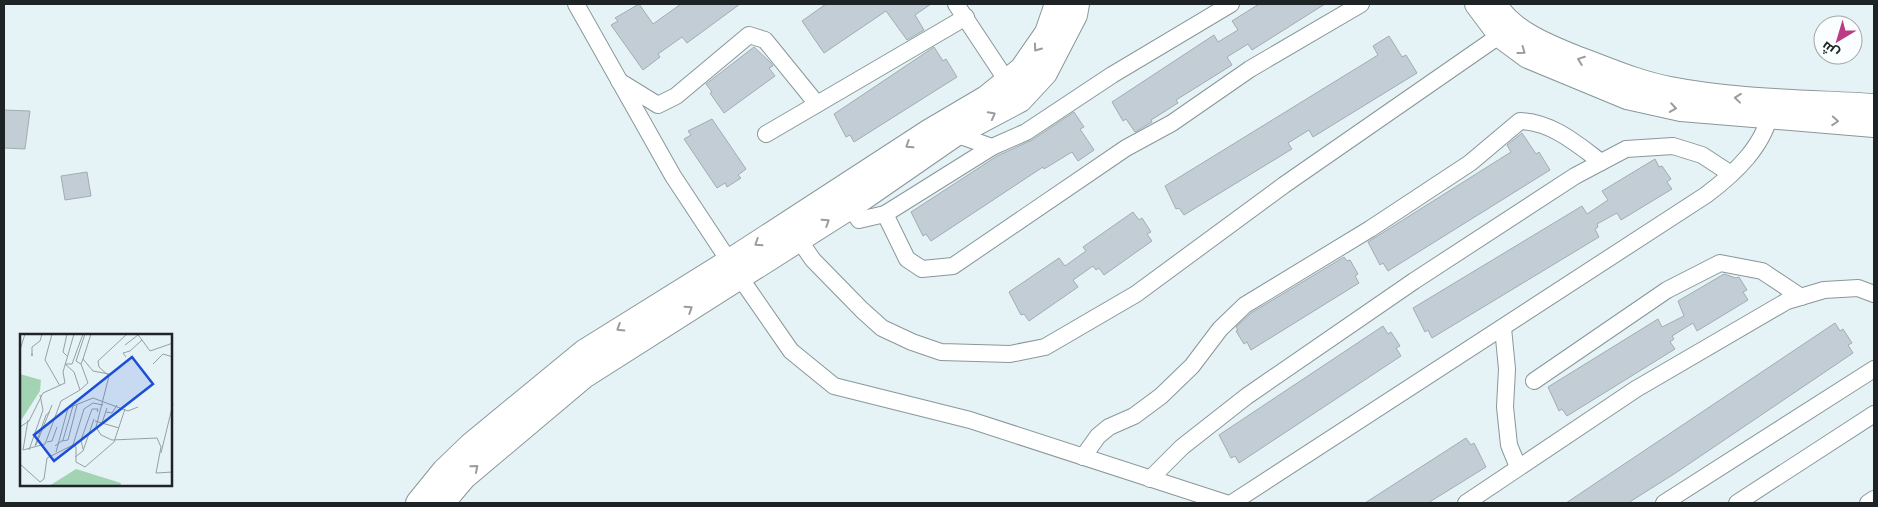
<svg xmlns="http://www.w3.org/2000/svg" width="1878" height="507" viewBox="0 0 1878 507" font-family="'Golos Text',Cairo,sans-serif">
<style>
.building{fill:#c2cdd5;stroke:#a1acb3}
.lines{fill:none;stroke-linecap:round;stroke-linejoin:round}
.street-casing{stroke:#89979a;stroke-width:18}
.secondary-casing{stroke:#89979a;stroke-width:26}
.street{stroke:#fff;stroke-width:16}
.secondary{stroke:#fff;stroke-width:24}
.oneway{stroke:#9a9c9d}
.inset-road{fill:none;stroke:#95a0a2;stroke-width:1}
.view{fill:#1d4ed8;fill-opacity:0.15;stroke:#1d4ed8;stroke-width:2.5}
.inset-edge{fill:none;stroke:#1e2325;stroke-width:2.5}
</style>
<rect width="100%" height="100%" fill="#e5f3f6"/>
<g class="building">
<path d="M639 4 653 24 681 4H740L687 43 682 37 658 54 660 57 643 70 611 25 618 21 615 18Z"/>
<path d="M826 4H931L915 15 924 30 907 40 886 11 824 53 802 21Z"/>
<path d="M1259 4H1325L1252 50 1248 44 1227 57 1232 65 1176 100 1178 103 1151 120 1152 122 1135 132 1126 119 1123 121 1112 102 1214 35 1218 42 1238 30 1232 21Z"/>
<path d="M1389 36 1402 57 1406 55 1417 73 1313 137 1309 130 1288 143 1292 149 1184 215 1179 208 1176 209 1165 186 1378 55 1373 46Z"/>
<path d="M754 47 771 63 773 66 769 68 775 76 724 113 710 93 712 92 706 84Z"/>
<path d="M934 47 943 61 946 59 957 77 854 142 850 135 846 137 834 114Z"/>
<path d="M4 110 30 111 25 149 4 148Z"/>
<path d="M1074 112 1084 127 1080 129 1094 150 1078 161 1072 152 1044 169 1043 167 931 241 926 234 923 236 911 212 997 156 1032 140Z"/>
<path d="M712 119 746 169 738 175 741 178 727 187 725 183 717 188 684 139 691 135 688 131Z"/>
<path d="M1522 133 1536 154 1539 152 1550 170 1388 271 1383 263 1380 265 1368 242 1511 152 1507 145Z"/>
<path d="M1655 159 1659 167 1662 166 1671 179 1667 182 1672 189 1621 220 1617 213 1597 224 1598 227 1595 229 1599 237 1432 338 1428 330 1425 332 1413 308 1582 206 1587 214 1608 200 1602 191Z"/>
<path d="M87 172 91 196 65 200 61 176Z"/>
<path d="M1133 212 1139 220 1142 218 1151 232 1147 234 1152 241 1104 275 1099 268 1096 270 1093 266 1073 280 1078 287 1029 321 1024 314 1021 315 1009 292 1059 258 1065 266 1086 251 1083 247Z"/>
<path d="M1344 257 1347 261 1350 260 1358 274 1355 276 1359 283 1251 350 1247 342 1244 344 1236 331 1238 330 1236 327 1251 313Z"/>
<path d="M1724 274 1736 278 1739 277 1747 290 1743 292 1748 300 1697 331 1693 323 1672 336 1674 339 1670 342 1675 349 1567 416 1562 409 1559 411 1548 387 1658 319 1662 327 1684 316 1678 301Z"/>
<path d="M1835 323 1840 331 1843 329 1852 343 1848 345 1853 353 1674 474 1628 503H1566Z"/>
<path d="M1383 326 1388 334 1391 332 1400 346 1396 348 1401 356 1239 463 1235 456 1231 458 1219 435Z"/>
<path d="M1466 438 1471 445 1474 443 1486 467 1428 503H1365Z"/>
</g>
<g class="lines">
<g class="street-casing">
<g id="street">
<path d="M576 4 673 176 739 276 791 351 834 386 970 420 1226 503"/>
<path d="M956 4 1013 90"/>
<path d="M619 81 658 105 676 96 749 35 765 40 817 104"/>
<path d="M949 132 992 147 1026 132 1112 75 1231 4"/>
<path d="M766 134 966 17"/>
<path d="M992 147 885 214 907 259 922 269 953 266 1126 148 1172 123 1250 69 1361 4"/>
<path d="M850 207 859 220 885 214"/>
<path d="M793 231 813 260 862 310 882 328 912 342 941 352 1010 354 1045 347 1136 294 1284 185 1509 29"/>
<path d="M1503 328 1507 369 1505 407 1509 445 1518 467"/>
<path d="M1534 381 1667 290 1720 263 1762 271 1801 297"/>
<path d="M1083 457 1098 436 1109 427 1134 416 1161 396 1192 366 1220 329 1245 305 1370 229 1470 163 1520 121C1552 122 1577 144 1601 162"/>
<path d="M1150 479 1182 447 1247 396 1414 281 1575 176 1626 149 1673 146 1702 155 1731 174"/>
<path d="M1232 503 1706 195C1734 174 1766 145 1771 108"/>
<path d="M1466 503 1636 389 1787 301 1824 290 1858 288 1874 294"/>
<path d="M1664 503 1874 369"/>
<path d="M1737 503 1874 414"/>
<path d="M1868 503 1874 499"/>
</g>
</g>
<g class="secondary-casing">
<g id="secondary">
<path d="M1477 4 1501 36 1528 56 1627 97 1681 109 1874 125"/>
<path d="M1499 11C1516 34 1549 47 1576 58 1607 69 1637 83 1670 89 1737 102 1806 102 1874 106"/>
<path d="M418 503 444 471 471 445 584 352 730 261 930 131 986 98 1022 69 1047 33 1057 4"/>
<path d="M442 503 464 477 584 376 850 207 954 135 1020 100 1045 73 1075 15 1077 4"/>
</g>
</g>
<use href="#street" class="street"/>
<use href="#secondary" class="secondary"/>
</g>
<defs><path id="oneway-chevron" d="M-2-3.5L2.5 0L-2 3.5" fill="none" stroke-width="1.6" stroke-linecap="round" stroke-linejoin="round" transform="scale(1.25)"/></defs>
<g class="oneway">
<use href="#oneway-chevron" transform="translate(1037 48) rotate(126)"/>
<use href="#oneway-chevron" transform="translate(1522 51) rotate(36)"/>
<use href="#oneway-chevron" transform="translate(1581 60) rotate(-159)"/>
<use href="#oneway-chevron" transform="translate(1738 98) rotate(-174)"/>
<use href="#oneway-chevron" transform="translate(1673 108) rotate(9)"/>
<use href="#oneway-chevron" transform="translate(992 115) rotate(-28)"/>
<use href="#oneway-chevron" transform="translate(1835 121) rotate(4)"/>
<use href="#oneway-chevron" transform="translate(909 145) rotate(147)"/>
<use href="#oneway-chevron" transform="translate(826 222) rotate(-33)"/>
<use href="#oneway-chevron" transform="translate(758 243) rotate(147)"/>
<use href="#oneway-chevron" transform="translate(689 309) rotate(-33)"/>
<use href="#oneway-chevron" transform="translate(620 328) rotate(148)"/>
<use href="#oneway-chevron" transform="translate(475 468) rotate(-40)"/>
</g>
<g transform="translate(20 334)">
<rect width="152" height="152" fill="#e5f3f6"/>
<path d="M0 40 21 46 20 57 0 88ZM56 135 101 149 100 152H29Z" fill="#a2d4b4"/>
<path class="inset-road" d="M32 0 25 26 40 52M107 0 78 27 79 33 89 42 76 93 81 101 92 106 137 104 141 113 136 139 153 138M105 11 118 1 122 6M0 16 5 0M12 19V22V13L20 7 22 0M47 22 43 18 47 0M106 23 103 19 110 17 122 6 130 17 153 9M63 25 71 0M45 30 54 38 60 56 68 49 61 30 63 25 73 37 89 40M46 30H52L63 0M61 30 56 27 65 0M133 30 143 20 153 23M86 78 92 79 97 71M8 86 3 116 25 110 41 67 60 56M75 87 99 94M82 89 87 74M0 93 9 87 23 59 45 49 43 38 54 0M42 107 48 106 57 71M27 108 32 107 37 93M16 111 32 71M53 111 64 75 73 69 83 71M15 112 26 81 30 78M35 112 43 106 53 72M63 115 61 106 72 75H78L77 78M9 116 23 76 20 61M36 118 48 74 73 64 108 77 118 73M141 119 153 70M55 123 63 117 74 85M0 130 20 148 24 145 27 124 53 111 56 113V128L65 133 94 108 105 75"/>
<path class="view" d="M112 23 133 50 34 127 14 101Z"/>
<rect width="152" height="152" class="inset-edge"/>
</g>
<rect width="1878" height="507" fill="none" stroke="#1e2325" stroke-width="10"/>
<g transform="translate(1838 40) rotate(218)"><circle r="24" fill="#fbfeff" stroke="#a3a6a8"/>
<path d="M0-4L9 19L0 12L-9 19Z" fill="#bb3b85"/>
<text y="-8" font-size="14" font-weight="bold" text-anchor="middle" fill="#1e2325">ش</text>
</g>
</svg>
